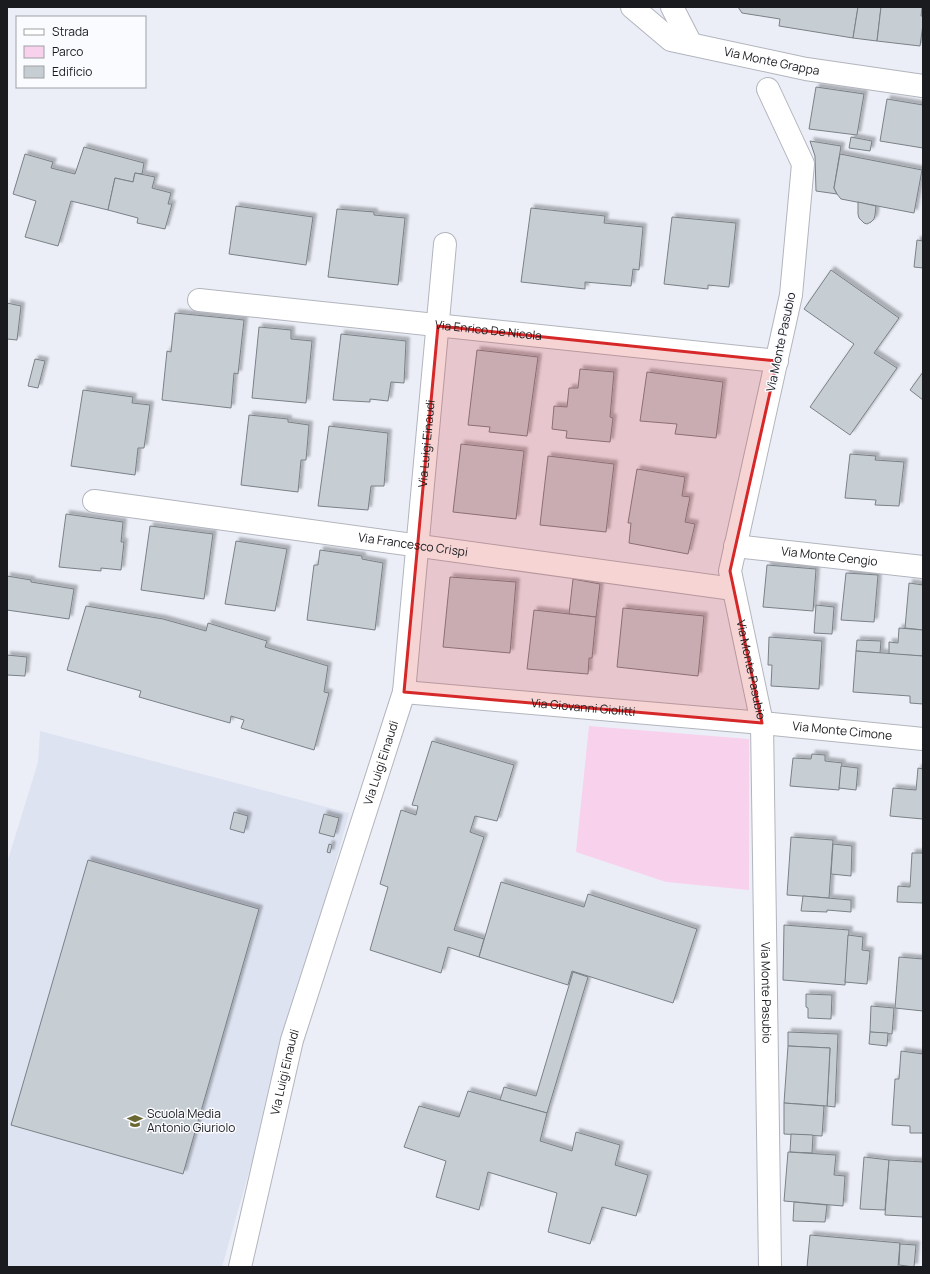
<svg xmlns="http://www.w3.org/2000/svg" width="930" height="1274" viewBox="0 0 930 1274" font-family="Manrope,sans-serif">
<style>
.built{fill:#dee3f2}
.green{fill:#f8d1ec}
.building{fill:#c6ced4;stroke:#7a8186;filter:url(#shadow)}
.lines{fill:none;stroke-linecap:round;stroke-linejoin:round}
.minor-casing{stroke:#b2b5bd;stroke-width:24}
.minor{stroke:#fff;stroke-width:22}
.marked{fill:#d62828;fill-opacity:0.2;stroke:#d62828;stroke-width:3;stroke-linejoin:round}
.labels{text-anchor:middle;stroke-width:3;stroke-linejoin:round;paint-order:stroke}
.street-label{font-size:12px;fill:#1a1b1e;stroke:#fafbff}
.poi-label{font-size:12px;fill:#1a1b1e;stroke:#fafbff;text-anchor:start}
</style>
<defs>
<filter id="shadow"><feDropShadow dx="3.5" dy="-3.5" stdDeviation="1" flood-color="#0004"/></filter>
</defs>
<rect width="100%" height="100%" fill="#ebeef7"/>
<path class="built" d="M40 731 349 813 305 975 222 1267H7V863L38 762Z"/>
<path class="green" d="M589 726 749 739V890L666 882 576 852Z"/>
<g class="building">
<path d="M738 7H858L853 38 779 26 780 19 742 13Z"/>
<path d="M858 7H881L877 41 853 38Z"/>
<path d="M881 7H922L921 16H923V24L920 46 877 41Z"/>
<path d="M816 87 864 94 857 135 809 129Z"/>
<path d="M887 99 923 105V148L880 141Z"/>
<path d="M851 137 872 141 870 151 849 148Z"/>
<path d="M810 141 841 146 834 188 837 194 816 191 815 156Z"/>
<path d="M84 147 144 163 142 174 135 173 133 182 115 178 108 210 71 201 58 246 25 237 36 201 13 194 25 154 53 162 51 168 75 174Z"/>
<path d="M840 154 922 170 914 213 841 199 837 194 834 188Z"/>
<path d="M135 173 155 177 152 188 171 193 168 204H172L165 229 137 223 138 218 108 210 115 178 133 182Z"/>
<path d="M858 202 876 206 875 215 874 219 871 222 867 224 864 223 859 218 858 214Z"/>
<path d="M236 206 313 217 306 265 229 254Z"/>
<path d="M531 208 605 216 604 223 643 227 639 270 633 269 631 286 585 282V289L521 282Z"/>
<path d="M337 209 374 212V215L405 218 398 285 328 277Z"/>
<path d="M672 217 736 223 729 287 708 285V289L664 284Z"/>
<path d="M917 240 923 241V268L914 267Z"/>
<path d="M831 270 899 318 874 353 897 368 850 435 810 407 854 344 804 309Z"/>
<path d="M7 303 21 306 17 340 7 339Z"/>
<path d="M175 313 244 320 238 374 234 373 231 408 162 400 167 351 171 352Z"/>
<path d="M259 327 291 330V339L312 341 306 403 252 398Z"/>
<path d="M341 334 406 341 404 383 391 382 388 401 370 399V402L333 400Z"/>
<path d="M477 350 538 357 527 436 489 432 490 427 468 425Z"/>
<path d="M35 359 45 361 38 388 28 386Z"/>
<path d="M580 369 614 372 610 417 613 418 610 442 566 438 567 431 552 429 554 406 567 407 569 388H578Z"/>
<path d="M647 372 723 382 716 438 675 434 677 424 640 421Z"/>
<path d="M923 372V400L910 390Z"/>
<path d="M83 390 133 397 132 403 150 405 144 448H138L135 475 71 466Z"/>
<path d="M249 415 288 419V422L309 425 306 460H301L298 492 241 485Z"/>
<path d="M329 426 388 433 384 486H371L368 510 318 506Z"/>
<path d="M461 444 524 451 516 519 453 512Z"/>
<path d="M850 454 876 456 875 460 904 462 899 506 875 505 876 500 845 498Z"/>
<path d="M548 456 614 464 606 532 540 525Z"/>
<path d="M637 469 685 477 682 496 690 497 685 522 695 524 688 554 629 543 631 523H628Z"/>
<path d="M66 514 123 522 121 542H124L121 570 101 568V571L59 567Z"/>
<path d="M150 526 213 534 204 599 141 590Z"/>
<path d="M236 541 287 549 275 611 225 604Z"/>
<path d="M320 550 362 556V559L383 563 375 630 307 620 314 565H318Z"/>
<path d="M767 565 816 569 813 611 763 607Z"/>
<path d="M846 573 878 575 874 622 841 620Z"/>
<path d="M7 576 31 580V582L74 589 69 619 7 610Z"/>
<path d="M450 577 516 582 510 653 443 647Z"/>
<path d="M573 579 600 584 596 617 569 614Z"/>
<path d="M909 583 923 585V630L905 628Z"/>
<path d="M816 605 834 607 832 634 814 633Z"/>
<path d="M86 606 163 619 206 631 208 623 267 641 265 647 328 666 324 692 329 693 314 750 241 728 244 720 231 716 230 723 139 697 141 691 67 670Z"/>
<path d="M623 608 704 616 698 676 617 667Z"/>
<path d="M534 610 596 617 592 658H589L588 674 527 669Z"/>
<path d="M899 628 923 630V656L889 654V642L898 643Z"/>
<path d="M769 637 822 641 819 689 771 686 772 665H768Z"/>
<path d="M857 640 881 641 880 653 856 651Z"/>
<path d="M856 651 923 656V704L910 703V696L853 692Z"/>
<path d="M7 655 27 657 25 676 7 675Z"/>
<path d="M432 741 514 765 497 821 475 816 470 832 484 837 454 930 484 939 479 957 448 947 441 973 370 950 388 887 380 884 401 810 416 815 418 806 412 805Z"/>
<path d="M812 754 825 755V761L842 763 839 790 790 786 793 758 811 759Z"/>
<path d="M841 766 858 768 856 790 839 788Z"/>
<path d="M918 768 923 769V819L890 816 893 788 916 790Z"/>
<path d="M234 812 248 816 244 833 230 829Z"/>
<path d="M324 814 339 818 334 837 319 833Z"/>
<path d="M791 837 833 840 829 898 787 895Z"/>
<path d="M329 844 332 845 330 853 327 852Z"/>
<path d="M833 844 852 846 851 876 831 874Z"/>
<path d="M912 853H923V903L897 902 898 886 910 887Z"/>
<path d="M88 860 259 909 183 1174 11 1125Z"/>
<path d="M501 882 584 907 588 894 697 929 673 1003 572 971 568 985 479 957Z"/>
<path d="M803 896 851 900V912L827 910V912L801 911Z"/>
<path d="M784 925 849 930 845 985 783 980Z"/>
<path d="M848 935 863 937 862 950 870 951 867 984 845 982Z"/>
<path d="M899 957 923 959V1011L895 1008Z"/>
<path d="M573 972 588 977 547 1113 500 1100 504 1087 536 1096Z"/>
<path d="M806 994 832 995 831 1019 808 1018V1008L806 1007Z"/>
<path d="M871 1006 894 1008 892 1034 870 1032Z"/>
<path d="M788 1032 838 1034 835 1107 827 1106 830 1048 788 1046Z"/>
<path d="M870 1032 888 1033 887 1046 869 1044Z"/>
<path d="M788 1046 830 1048 827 1106 784 1103Z"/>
<path d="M901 1051 923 1054V1133H910V1126L892 1125 895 1079H899Z"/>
<path d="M468 1091 547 1113 540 1141 572 1151 576 1132 620 1145 615 1165 648 1175 636 1216 602 1207 590 1244 548 1232 557 1193 488 1172 479 1210 436 1197 446 1161 404 1147 419 1106 459 1117Z"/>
<path d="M784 1103 824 1106 822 1136 784 1134Z"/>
<path d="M791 1134 813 1135 812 1153 790 1152Z"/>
<path d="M788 1152 836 1155 834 1175 845 1176 843 1206 784 1201Z"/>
<path d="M864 1157 889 1160 885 1210 860 1209Z"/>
<path d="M889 1160 923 1162V1217L885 1215Z"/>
<path d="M794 1202 827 1205 825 1222 793 1221Z"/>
<path d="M810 1235 900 1243 898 1267H807Z"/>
<path d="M900 1244 916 1245 914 1267 899 1265Z"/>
</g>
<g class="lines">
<g class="minor-casing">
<g id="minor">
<path id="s1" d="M632 7 671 40 806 69 923 86"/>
<path d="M672 7 691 44"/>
<path id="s2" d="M768 89 803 164 791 295 730 571 762 723 770 1267"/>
<path id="s3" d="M199 300 777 361"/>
<path id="s4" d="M94 501 733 589"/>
<path id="s5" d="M735 546 923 567"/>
<path id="s6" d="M404 692 762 723 923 739"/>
<path id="s7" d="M240 1267 292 1040 404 692 445 244"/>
</g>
</g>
<use href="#minor" class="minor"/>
</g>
<path class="marked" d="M438 326 777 361 730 571 762 723 404 692Z"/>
<defs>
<g id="school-bare" transform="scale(1.2)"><path d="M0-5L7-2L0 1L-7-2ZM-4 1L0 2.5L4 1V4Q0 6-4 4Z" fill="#696632" stroke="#fafbff" stroke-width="2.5" paint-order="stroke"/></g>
</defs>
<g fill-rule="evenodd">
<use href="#school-bare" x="135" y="1121"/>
</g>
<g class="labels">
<g class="street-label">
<text dy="4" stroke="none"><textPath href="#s1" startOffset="154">Via Monte Grappa</textPath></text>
<text dy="4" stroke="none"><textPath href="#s3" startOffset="291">Via Enrico De Nicola</textPath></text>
<text transform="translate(781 342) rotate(-78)" y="4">Via Monte Pasubio</text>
<text dy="4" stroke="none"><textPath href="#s7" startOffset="848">Via Luigi Einaudi</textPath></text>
<text dy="4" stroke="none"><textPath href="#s4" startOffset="322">Via Francesco Crispi</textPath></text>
<text dy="4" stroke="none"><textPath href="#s5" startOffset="95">Via Monte Cengio</textPath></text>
<text dy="4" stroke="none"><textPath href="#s2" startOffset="598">Via Monte Pasubio</textPath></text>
<text dy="4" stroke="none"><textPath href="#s6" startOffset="180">Via Giovanni Giolitti</textPath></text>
<text dy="4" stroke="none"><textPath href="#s6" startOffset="440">Via Monte Cimone</textPath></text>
<text dy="4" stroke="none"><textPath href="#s7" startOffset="524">Via Luigi Einaudi</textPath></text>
<text dy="4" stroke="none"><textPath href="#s2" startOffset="922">Via Monte Pasubio</textPath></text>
<text dy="4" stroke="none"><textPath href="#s7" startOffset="200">Via Luigi Einaudi</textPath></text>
</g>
<g class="poi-label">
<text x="147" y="1118">Scuola Media<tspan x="147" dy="14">Antonio Giuriolo</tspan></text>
</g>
</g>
<rect width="930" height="1274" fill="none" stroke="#1a1b1e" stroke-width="16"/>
<rect x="16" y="16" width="130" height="72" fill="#fafbff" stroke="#a0a1a5"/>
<rect x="24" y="29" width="20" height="6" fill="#ffffff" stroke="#a0a1a5"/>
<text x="52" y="36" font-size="12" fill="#1a1b1e">Strada</text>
<rect x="24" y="46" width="20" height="12" fill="#f8d1ec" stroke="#a0a1a5"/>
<text x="52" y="56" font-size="12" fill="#1a1b1e">Parco</text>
<rect x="24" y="66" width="20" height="12" fill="#c6ced4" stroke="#a0a1a5"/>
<text x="52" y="76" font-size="12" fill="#1a1b1e">Edificio</text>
</svg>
